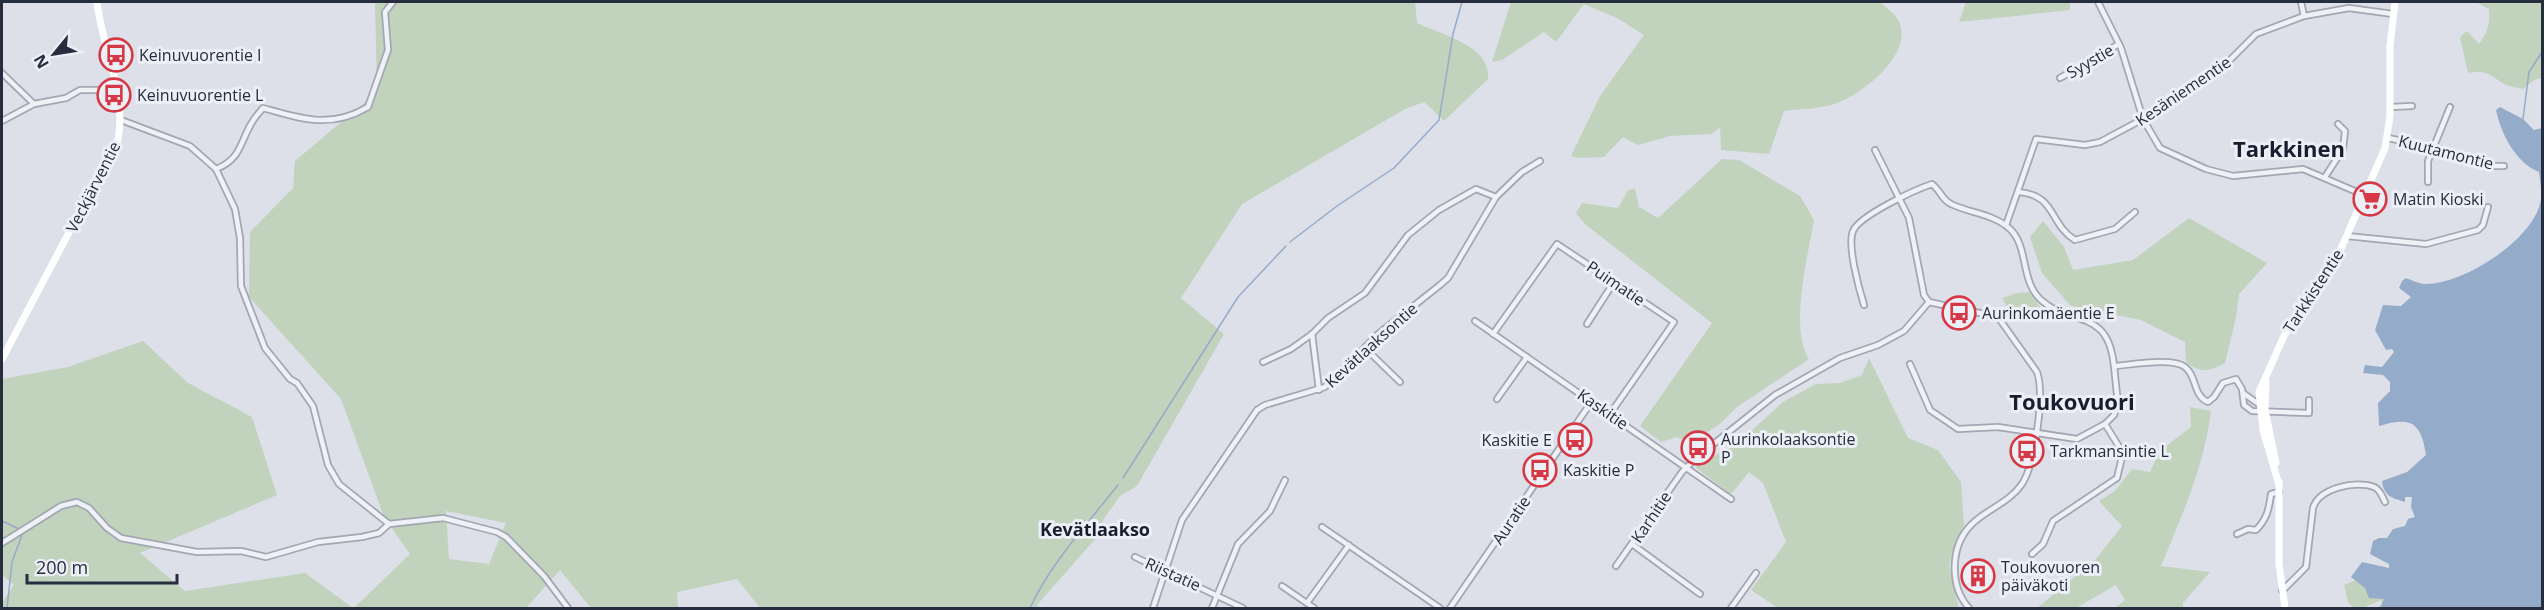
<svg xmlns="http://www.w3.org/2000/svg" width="2544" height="610" viewBox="0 0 2544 610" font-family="'Open Sans',sans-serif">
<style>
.green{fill:#c1d2bd;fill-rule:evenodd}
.water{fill:#95abca}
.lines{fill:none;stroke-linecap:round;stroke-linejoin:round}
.stream{stroke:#95abca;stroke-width:1.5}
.street-casing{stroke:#a2a7b2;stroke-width:8}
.street{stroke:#f0f1f6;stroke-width:4.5}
.secondary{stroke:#fff;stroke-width:7}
.labels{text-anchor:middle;stroke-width:6;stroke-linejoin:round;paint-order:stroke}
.poi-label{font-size:16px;fill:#252d3f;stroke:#eceff5;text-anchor:start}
.street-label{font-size:16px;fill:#252d3f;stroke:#eceff5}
.neighbourhood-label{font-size:18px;font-weight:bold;fill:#181e30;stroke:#eceff5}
.district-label{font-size:22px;font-weight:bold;fill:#181e30;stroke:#eceff5}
</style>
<rect width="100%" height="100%" fill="#dde0e8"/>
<g class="green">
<path d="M375 2H1415L1417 23C1442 35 1492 46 1488 79L1444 121 1424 102 1405 109 1242 204 1181 298 1224 334 1137 486 1120 496 1103 520 1096 538 1037 605 1040 608H760L737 579 677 592 678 608H591L560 570 526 608H354L410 554 384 517 341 399 249 297 250 232 293 188 295 161 377 92ZM446 511 506 523 489 564 449 559Z"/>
<path d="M1511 2H1880C1885 7 1896 14 1899 22 1914 55 1859 98 1831 105 1816 109 1799 109 1784 111L1769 154 1721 150 1720 128 1711 134 1670 136 1638 145 1623 137 1604 157 1579 158 1571 156 1600 96 1644 35 1619 19 1584 4 1556 42 1544 32 1502 60 1492 62Z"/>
<path d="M1966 2H2070V10L1959 22Z"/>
<path d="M2476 2H2542V78L2534 80 2523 89C2517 87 2509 87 2504 84 2490 75 2485 69 2468 73L2460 37 2467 31 2479 44C2488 33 2490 23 2489 9Z"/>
<path d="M1722 159 1739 160 1800 196 1814 220C1808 255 1789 329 1809 359L1737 407 1720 424 1691 443 1677 437 1661 442 1640 426 1712 323 1585 224 1576 213 1582 203 1618 208 1628 190 1635 189 1639 207 1658 218Z"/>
<path d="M2189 218 2267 263 2239 294 2236 317 2225 363C2210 371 2201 374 2186 362L2185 342 2141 320 2071 306 2042 273 2030 237 2043 221 2064 247 2073 270 2133 260Z"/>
<path d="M2029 292 2040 307 2016 322 2002 298 2017 293Z"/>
<path d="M143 341 188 383 252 417 277 495 140 553 185 591 305 573 353 608H2V603L14 585 2 575V379L68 367Z"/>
<path d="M1869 358 1908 438 1938 450 1961 482 1964 525 1955 543 1949 565 1959 608H1778L1751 590 1786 542 1763 483 1749 472 1731 494 1695 467 1739 442 1783 402 1816 384 1840 383 1862 375Z"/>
<path d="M2190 407 2211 411C2204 467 2182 515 2161 566L2210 572 2183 603V608H2115L2125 600 2116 585 2076 608H2037L2096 559 2122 526 2099 501 2115 491 2132 469 2150 472 2160 451 2191 427Z"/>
<path d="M2359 579 2413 608H2377L2382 604 2381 600 2363 608H2354L2348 602 2344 585Z"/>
</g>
<path class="water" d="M2500 107 2523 119 2534 130 2542 128V608H2380L2384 599 2369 598 2365 588 2351 577 2362 562 2389 568V564L2370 554 2373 541 2379 538H2387L2393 529 2405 526 2408 519 2415 517 2411 507 2412 497H2405V502C2392 498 2384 496 2382 481L2407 472 2426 455C2421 421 2410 417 2379 426L2378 403 2390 391V382L2383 375 2363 373 2365 365 2382 367 2394 352 2392 349 2386 350 2375 330 2383 305 2401 306 2411 297 2399 288 2402 281 2406 278C2412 280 2417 283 2424 284 2462 285 2530 242 2540 204 2543 194 2540 182 2539 172 2516 163 2501 134 2496 110Z"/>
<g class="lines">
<g class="stream">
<path d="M2523 119 2529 72 2542 52"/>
<path d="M1290 242 1337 206 1394 168 1439 120 1453 34 1462 2"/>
<path d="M1123 478 1238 297 1286 246"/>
<path d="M2 521 19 529"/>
<path d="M7 608 12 562 22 535"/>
<path d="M1030 608C1050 564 1088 523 1118 485"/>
</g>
<g class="street-casing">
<g id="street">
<path d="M2098 2 2121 48 2143 119 2160 148 2206 169 2233 176 2303 169 2364 195"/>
<path d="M2301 2 2304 16"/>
<path d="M2 73 34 104"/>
<path d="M2060 78 2119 44"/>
<path d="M2391 107 2412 106"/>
<path d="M121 120 190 146 216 169 235 209 240 238 241 286 265 348 290 379 297 383 313 406 328 465 339 484 389 524 443 518 497 532 506 537 544 576 568 608"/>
<path d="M2 121 34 104 66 98 80 90H110L118 87"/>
<path d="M2388 138 2440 149 2489 166H2504"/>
<path d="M1875 150 1909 218 1924 295 1929 302 1998 317 2037 372C2045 394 2035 464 2022 484 2009 503 1987 509 1972 524 1950 545 1949 586 1969 608"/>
<path d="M216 169C240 160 240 143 251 124 254 118 259 113 263 108 302 119 331 129 368 107L388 50 385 12 393 2"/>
<path d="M2325 177 2343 149 2345 131 2338 124"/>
<path d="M2428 182V161L2450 107"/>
<path d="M2018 192C2057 195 2048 223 2075 240L2115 229 2135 212"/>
<path d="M2006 225 2036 139 2085 145 2100 142 2143 119 2223 67 2256 34 2304 16 2349 8 2393 14"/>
<path d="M2347 236 2426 244 2478 230 2483 225 2488 207"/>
<path d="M1864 305C1859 289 1847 245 1853 231 1859 216 1914 190 1932 184 1940 190 1942 200 1951 204 1969 213 1994 214 2010 229 2029 247 2020 281 2041 300 2071 327 2108 307 2114 366 2130 365 2172 357 2185 367 2197 376 2193 396 2208 402L2214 397 2223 383 2236 379 2242 389 2244 405 2252 411 2309 413V400"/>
<path d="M1475 321 1731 499"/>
<path d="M1587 324 1614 282"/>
<path d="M1312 334 1319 390"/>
<path d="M1493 334 1557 244 1674 322 1610 414"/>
<path d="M1365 348 1400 382"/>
<path d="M1263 362 1291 349 1312 334 1328 318 1365 293 1408 235 1439 210 1476 189 1496 197"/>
<path d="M1910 364 1930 410 1958 429 1998 427 2077 439 2105 424 2114 415 2118 404 2114 366"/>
<path d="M2243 393 2260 405"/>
<path d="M1497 399 1527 357"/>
<path d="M1322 527 1440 608"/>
<path d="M2237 534 2248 529 2256 530C2267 519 2269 509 2271 494L2279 492"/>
<path d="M2 543 61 506 77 502 89 508 107 528 121 538 197 552 241 551 266 557 318 542 362 537 379 533 389 524"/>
<path d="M1632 544 1700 594"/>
<path d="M2032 554 2043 544 2053 521 2117 478 2123 453 2105 424"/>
<path d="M1135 557 1243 608"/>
<path d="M1616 566 1682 472 1696 458 1775 395 1840 358 1878 345 1904 331 1929 302"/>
<path d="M1282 586 1314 608"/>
<path d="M2282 591 2306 567 2313 508C2319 488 2356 480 2374 487 2381 490 2382 497 2385 502"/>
<path d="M1307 603 1349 545"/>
<path d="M1153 608 1182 520 1257 410 1265 405 1325 387 1377 335 1440 285 1448 278 1496 197 1522 172 1540 161"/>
<path d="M1212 608 1238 544 1270 511 1285 480"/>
<path d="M1450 608 1592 401"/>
<path d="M1731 608 1756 573"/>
</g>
</g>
<use href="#street" class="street"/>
<g class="secondary">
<path d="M2 359 118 140C127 92 102 48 97 2"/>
<path d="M2266 382 2265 410 2276 463"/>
<path d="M2279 482V564L2285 608"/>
<path d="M2279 485 2263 430 2259 392 2284 336 2340 251 2385 148 2390 116V46L2395 2"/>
</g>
</g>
<defs>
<g id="bus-ring" transform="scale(1.725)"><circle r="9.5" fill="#eceff5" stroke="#d63945" stroke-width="1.5"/><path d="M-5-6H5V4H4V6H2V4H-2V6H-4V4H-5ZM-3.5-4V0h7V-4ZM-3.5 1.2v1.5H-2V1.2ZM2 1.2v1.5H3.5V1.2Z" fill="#d63945"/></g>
<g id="supermarket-ring" transform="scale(1.725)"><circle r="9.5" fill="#eceff5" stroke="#d63945" stroke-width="1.5"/><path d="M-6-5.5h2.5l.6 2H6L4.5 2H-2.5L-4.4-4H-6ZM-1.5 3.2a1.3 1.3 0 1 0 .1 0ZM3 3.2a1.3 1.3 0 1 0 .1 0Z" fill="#d63945"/></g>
<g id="building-ring" transform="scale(1.725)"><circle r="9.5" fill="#eceff5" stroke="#d63945" stroke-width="1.5"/><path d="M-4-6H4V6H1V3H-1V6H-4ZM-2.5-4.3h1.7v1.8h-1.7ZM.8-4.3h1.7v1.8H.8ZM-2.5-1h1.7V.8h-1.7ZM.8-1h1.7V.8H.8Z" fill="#d63945"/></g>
</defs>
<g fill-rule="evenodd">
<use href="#bus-ring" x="116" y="55"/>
<use href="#bus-ring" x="114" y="95"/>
<use href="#supermarket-ring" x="2370" y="199"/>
<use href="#bus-ring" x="1959" y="313"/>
<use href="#bus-ring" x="1575" y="440"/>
<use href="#bus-ring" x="1698" y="448"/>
<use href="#bus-ring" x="2027" y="451"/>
<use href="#bus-ring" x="1540" y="470"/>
<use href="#building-ring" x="1978" y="576"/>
</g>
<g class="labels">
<g class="poi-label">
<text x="139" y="61">Keinuvuorentie I</text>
<text x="137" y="101">Keinuvuorentie L</text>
<text x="2393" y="205">Matin Kioski</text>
<text x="1982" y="319">Aurinkomäentie E</text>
<text x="1721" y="445">Aurinkolaaksontie<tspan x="1721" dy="18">P</tspan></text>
<text x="1552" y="446" text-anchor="end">Kaskitie E</text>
<text x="2050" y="457">Tarkmansintie L</text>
<text x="1563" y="476">Kaskitie P</text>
<text x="2001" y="573">Toukovuoren<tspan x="2001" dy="18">päiväkoti</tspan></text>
</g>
<g class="street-label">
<text transform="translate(2090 61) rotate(-30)" y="6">Syystie</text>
<text transform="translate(2183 91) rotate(-34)" y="6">Kesäniementie</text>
<text transform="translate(2446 152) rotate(14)" y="6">Kuutamontie</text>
<text transform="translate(93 187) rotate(-63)" y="6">Veckjärventie</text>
<text transform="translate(1616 283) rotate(34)" y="6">Puimatie</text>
<text transform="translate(2313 291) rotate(-57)" y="6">Tarkkistentie</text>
<text transform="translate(1371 345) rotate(-42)" y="6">Kevätlaaksontie</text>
<text transform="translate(1603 409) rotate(35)" y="6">Kaskitie</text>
<text transform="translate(1651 517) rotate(-56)" y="6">Karhitie</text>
<text transform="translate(1511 520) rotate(-56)" y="6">Auratie</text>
<text transform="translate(1173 574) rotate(24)" y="6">Riistatie</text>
</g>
<g class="neighbourhood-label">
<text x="1095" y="536">Kevätlaakso</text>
</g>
<g class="district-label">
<text x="2289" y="157">Tarkkinen</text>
<text x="2072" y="410">Toukovuori</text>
</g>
</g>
<rect width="2544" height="610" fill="none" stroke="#252d3f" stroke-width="6"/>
<g transform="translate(54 54) rotate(240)" stroke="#eceff5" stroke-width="4.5" paint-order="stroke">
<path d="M0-4.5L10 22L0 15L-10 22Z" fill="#252d3f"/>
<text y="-9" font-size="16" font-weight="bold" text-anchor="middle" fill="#252d3f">N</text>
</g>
<path d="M27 574v9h150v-9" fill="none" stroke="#252d3f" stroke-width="3"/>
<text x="36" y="574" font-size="18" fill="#252d3f" stroke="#eceff5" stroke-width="4.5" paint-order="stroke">200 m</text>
</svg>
